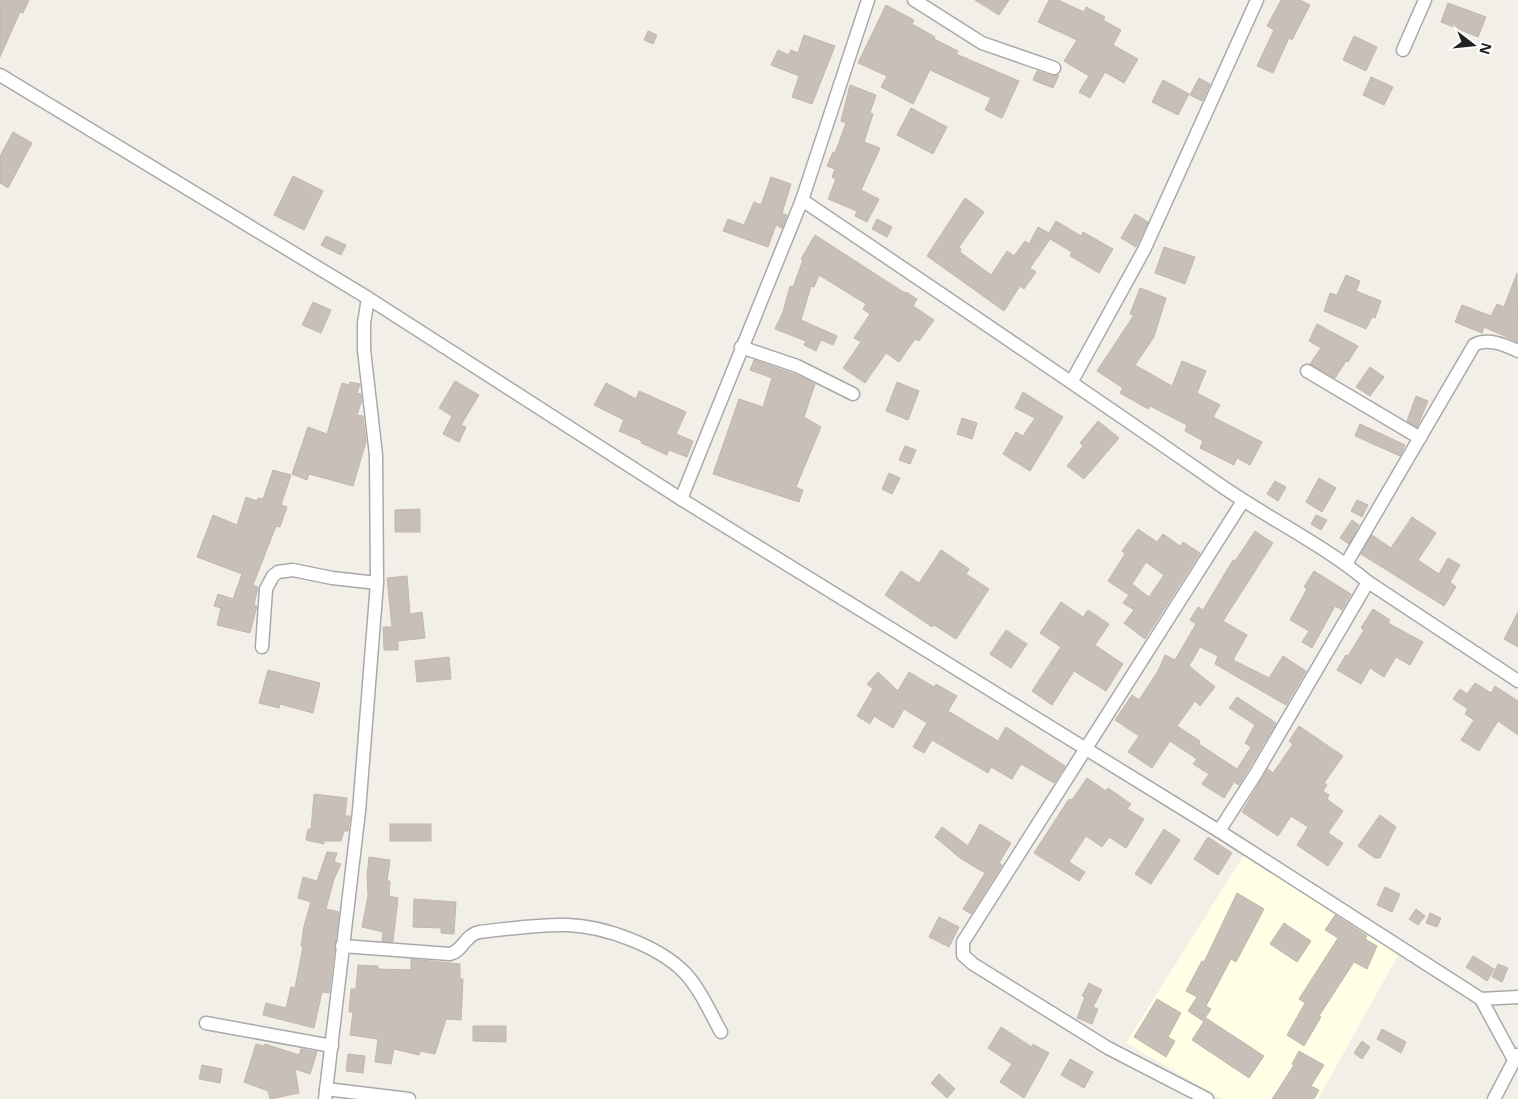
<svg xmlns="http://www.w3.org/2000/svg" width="1518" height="1099" viewBox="0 0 1518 1099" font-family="'Open Sans',sans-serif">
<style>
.education{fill:#ffffe5}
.building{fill:#c7bfb8;stroke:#c4b6ab;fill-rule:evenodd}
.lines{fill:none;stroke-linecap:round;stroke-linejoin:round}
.minor-casing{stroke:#a9a9a9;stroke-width:15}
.minor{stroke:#fff;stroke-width:12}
</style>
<rect width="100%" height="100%" fill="#f2efe9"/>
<path class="education" d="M1247 850 1402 948 1318 1099H1223L1126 1043Z"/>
<g class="building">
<path d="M0 0H29L23 13 20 12 0 57Z"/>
<path d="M975 0H1009L999 15Z"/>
<path d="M1049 0H1058L1084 12 1086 7 1105 17 1103 20 1121 30 1113 45 1138 59 1124 83 1105 72 1090 98 1079 92 1089 76 1064 61 1077 40 1038 22Z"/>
<path d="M1281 0H1300L1310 5 1292 40 1289 38 1273 73 1257 66 1274 30 1267 26Z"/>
<path d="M1448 3 1486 17 1478 37 1441 22Z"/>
<path d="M886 5 914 20 912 24 935 37 934 39 958 51 956 54 1019 81 1002 118 985 110 991 98 930 70 913 104 881 87 887 76 858 63Z"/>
<path d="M648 31 657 35 653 44 644 40Z"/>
<path d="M804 35 835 46 812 104 792 97 799 76 771 65 778 50 789 55 791 50 798 53Z"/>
<path d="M1354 36 1377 47 1366 71 1343 60Z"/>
<path d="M1037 71 1052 76 1059 75 1053 88 1033 80Z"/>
<path d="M1371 77 1393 87 1384 105 1363 95Z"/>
<path d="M1199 78 1210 84 1202 101 1190 95Z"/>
<path d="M1163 80 1189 94 1178 115 1152 102Z"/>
<path d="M850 85 876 95 870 113 873 114 864 142 880 148 861 190 879 199 867 222 855 216 857 211 828 199 836 179 832 177 835 169 827 166 833 152 835 153 846 123 841 121Z"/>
<path d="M911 108 947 127 933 154 897 135Z"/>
<path d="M13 132 32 143 8 188 0 183V156Z"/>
<path d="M293 176 323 191 304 230 274 215Z"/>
<path d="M771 177 791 184 782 213 787 215 782 228 776 225 768 247 723 231 728 219 744 225 754 202 761 205Z"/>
<path d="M965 198 984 212 959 247 961 249 960 252 991 275 1007 251 1014 256 1025 241 1029 244 1038 227 1049 233 1056 221 1081 236 1083 232 1113 249 1099 273 1070 256 1072 252 1050 239 1030 268 1036 272 1024 289 1020 286 1004 311 927 256Z"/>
<path d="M1135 214 1148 222 1136 247 1121 238Z"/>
<path d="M877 219 892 227 887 237 872 229Z"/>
<path d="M815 235 905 293 906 292 917 299 913 306 934 320 919 341 915 339 899 362 886 353 865 383 843 368 861 342 854 338 870 314 863 309 866 304 819 275 814 287 811 286 801 320 837 336 833 345 821 340 816 351 804 345 806 341 775 329 783 312 790 286 793 287 803 260 801 259Z"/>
<path d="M326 236 346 245 341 255 321 245Z"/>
<path d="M1164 247 1195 257 1185 284 1155 273Z"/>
<path d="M1517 273 1518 342 1484 327 1482 333 1455 322 1462 305 1491 316 1497 304 1504 307Z"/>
<path d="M1346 275 1360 281 1356 291 1381 301 1375 318 1372 317 1366 329 1324 311 1330 293 1337 295Z"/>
<path d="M1140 288 1166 298 1154 337 1135 365 1172 386 1182 361 1206 371 1197 393 1220 405 1213 417 1262 442 1250 465 1237 458 1234 465 1200 448 1203 441 1185 431 1187 425 1150 406 1148 409 1120 393 1123 388 1097 371 1134 315 1130 314Z"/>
<path d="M313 302 331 310 321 333 302 325Z"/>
<path d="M1317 324 1358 346 1348 362 1346 361 1335 378 1310 364 1321 348 1309 341Z"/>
<path d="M754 360 794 374 815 384 804 417 821 427 796 487 803 490 799 502 713 474 739 399 763 407 772 378 750 370Z"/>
<path d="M1370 367 1384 377 1370 396 1356 387Z"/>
<path d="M455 381 479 395 461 425 466 427 459 442 443 434 452 416 439 408Z"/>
<path d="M350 382 360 384 357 393 361 394 362 400 357 415 363 416 366 442 353 486 309 474 307 480 292 474 308 427 327 434 342 383 349 385Z"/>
<path d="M897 382 919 391 908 420 886 411Z"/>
<path d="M606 383 636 399 639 391 686 412 676 434 693 441 687 457 669 450 667 455 641 443 642 441 619 431 624 420 594 405Z"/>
<path d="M1023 392 1063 417 1030 471 1003 454 1016 432 1023 436 1035 418 1015 408Z"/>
<path d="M1416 396 1428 401 1417 427 1407 421Z"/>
<path d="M962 418 977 423 972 439 957 434Z"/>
<path d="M1098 421 1119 438 1084 479 1067 466 1083 446 1080 443Z"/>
<path d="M1360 424 1405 445 1400 456 1355 436Z"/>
<path d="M905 446 916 450 910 464 899 460Z"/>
<path d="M273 470 291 475 281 505 287 507 280 527 276 526 253 585 258 587 254 605 257 606 250 633 217 625 221 608 214 606 218 594 233 599 242 574 197 557 213 515 237 525 246 497 257 501 258 498 263 499Z"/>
<path d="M889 473 900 478 892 494 882 489Z"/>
<path d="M1319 478 1336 488 1322 512 1306 502Z"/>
<path d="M1275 481 1286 487 1278 501 1267 494Z"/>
<path d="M1357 500 1368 505 1362 517 1351 511Z"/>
<path d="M420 509V532H395V510Z"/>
<path d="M1316 515 1327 520 1321 530 1311 524Z"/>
<path d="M1412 517 1436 533 1418 560 1439 574 1448 558 1460 565 1450 582 1456 587 1444 606 1361 554 1372 535 1391 548Z"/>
<path d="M1352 520 1359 525 1349 544 1340 538Z"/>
<path d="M1138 529 1157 542 1163 534 1180 546 1183 542 1200 553 1145 639 1124 623 1134 610 1123 603 1129 595 1108 581 1125 554 1122 551ZM1146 562 1164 575 1149 597 1132 584Z"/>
<path d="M1255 531 1273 543 1223 621 1247 635 1233 660 1269 678 1283 656 1306 671 1286 705 1215 664 1218 656 1200 647 1189 666 1215 687 1200 706 1195 701 1177 726 1200 741 1199 744 1237 769 1251 747 1245 743 1255 725 1229 708 1237 697 1276 723 1239 785 1234 782 1224 798 1202 784 1209 774 1193 764 1197 759 1170 741 1152 768 1128 752 1139 736 1115 720 1132 695 1139 700 1158 671 1165 655 1175 660 1196 624 1190 620 1198 607 1203 610 1233 560 1235 561Z"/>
<path d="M941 550 969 569 966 574 989 589 956 639 934 625 932 627 885 595 901 571 919 583Z"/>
<path d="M1314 571 1351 594 1342 610 1335 606 1312 648 1302 642 1309 631 1290 620 1307 589 1304 587Z"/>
<path d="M407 576 410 614 422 612 425 638 398 641V650H384L383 627H392L387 578Z"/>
<path d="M1061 602 1083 617 1088 610 1109 624 1095 645 1123 664 1106 691 1074 671 1052 705 1032 691 1061 647 1040 633Z"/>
<path d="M1373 609 1390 620 1388 623 1423 642 1410 665 1396 657 1384 677 1370 668 1361 684 1337 670 1346 655 1348 656 1364 630 1361 628Z"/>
<path d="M1518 612V647L1504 639Z"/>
<path d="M1006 630 1027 644 1011 668 990 654Z"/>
<path d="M449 657 451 679 417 682 415 661Z"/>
<path d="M268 670 320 683 313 713 280 704 279 708 259 703Z"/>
<path d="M878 672 898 691 909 672 934 687 936 684 957 696 948 711 998 741 1006 727 1065 766 1054 783 1021 764 1012 779 991 767 988 773 932 740 924 753 913 747 927 723 904 709 893 728 874 716 870 724 857 716 873 689 867 684Z"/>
<path d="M1475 683 1491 693 1495 686 1518 701V735L1498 721 1479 751 1461 740 1474 720 1465 714 1468 709 1453 699 1460 689 1467 694Z"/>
<path d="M1299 726 1343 756 1324 783 1327 785 1323 791 1329 795 1327 799 1343 811 1328 833 1343 843 1328 866 1297 845 1308 827 1291 816 1278 836 1242 812 1268 769 1273 773 1293 744 1289 741Z"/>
<path d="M1087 778 1106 791 1108 788 1131 804 1127 809 1144 819 1126 848 1109 837 1102 847 1086 836 1069 862 1085 872 1079 881 1034 853 1069 799 1072 800Z"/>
<path d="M314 794 347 798 345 816H350L348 831H344L341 841H324V844L306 840 308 829H311Z"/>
<path d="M1380 815 1396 827 1380 858H1375L1358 846Z"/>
<rect x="390" y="824" width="41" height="17"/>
<path d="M980 824 1011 843 999 863 1002 865 971 914 963 909 985 873 960 858 935 837 942 827 968 846Z"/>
<path d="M1164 829 1180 840 1151 884 1135 874Z"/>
<path d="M1208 837 1232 853 1218 875 1194 859Z"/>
<path d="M327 852 337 853 334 862 341 864 334 879 326 909 339 912 329 993 322 992 314 1028 263 1015 266 1003 286 1008 291 987 295 988 303 947 301 946 304 926 311 902 298 898 303 877 317 881Z"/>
<path d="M369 857 390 860 387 881H390L389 896 398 898 393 942 382 941 383 932 362 927 368 896 367 876Z"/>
<path d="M1385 887 1400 894 1392 912 1377 905Z"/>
<path d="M1237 893 1264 909 1236 962 1231 959 1206 1006 1211 1009 1203 1021 1188 1011 1197 997 1186 991 1202 961 1204 962Z"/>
<path d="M414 899 456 902 454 934 441 933V928L413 927Z"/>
<path d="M1416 909 1425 916 1418 925 1409 919Z"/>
<path d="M1430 913 1441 918 1437 927 1426 923Z"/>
<path d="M1335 915 1367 936 1365 939 1377 946 1367 969 1354 962 1319 1016 1321 1017 1304 1046 1287 1035 1305 1003 1299 999 1338 938 1325 930Z"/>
<path d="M939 917 959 927 949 947 929 937Z"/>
<path d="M1284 923 1311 941 1297 962 1270 944Z"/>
<path d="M1473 956 1494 969 1487 981 1466 967Z"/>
<path d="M411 959 460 964V979H463L461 1020 446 1019 435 1054 420 1051 419 1055 394 1049 391 1064 375 1062 378 1039 350 1035 353 1012H349L351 989H356L358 965 378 966V969L411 970Z"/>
<path d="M1498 964 1508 968 1502 982 1492 977Z"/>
<path d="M1089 983 1102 990 1093 1007 1098 1009 1092 1024 1077 1018 1085 997 1082 996Z"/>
<path d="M1157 999 1181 1013 1168 1037 1175 1041 1166 1057 1134 1037Z"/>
<path d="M1206 1018 1264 1056 1249 1078 1192 1040Z"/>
<path d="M473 1026H506V1042L473 1041Z"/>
<path d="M1001 1027 1032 1047 1033 1044 1049 1053 1024 1098 1000 1082 1012 1064 988 1048Z"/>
<path d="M1382 1029 1406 1042 1401 1053 1377 1039Z"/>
<path d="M1362 1041 1370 1047 1362 1059 1354 1053Z"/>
<path d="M256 1044 264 1046 265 1044 299 1055 301 1049 317 1052 310 1074 295 1069 299 1093 270 1099 268 1091 244 1082Z"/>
<path d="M1299 1051 1324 1065 1311 1086 1319 1090 1314 1099H1272L1294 1065 1292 1064Z"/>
<path d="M348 1054 365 1056 363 1073 346 1071Z"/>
<path d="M1070 1059 1093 1072 1084 1088 1061 1075Z"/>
<path d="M202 1065 222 1069 220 1083 199 1079Z"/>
<path d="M939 1074 955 1089 947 1098 931 1083Z"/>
</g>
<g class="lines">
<g class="minor-casing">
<g id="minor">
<path d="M914 0 982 43 1054 68"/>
<path d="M1403 50 1425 0"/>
<path d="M0 75 368 298 681 499 1219 831 1481 999 1514 1060"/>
<path d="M802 200C943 295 1084 390 1223 487 1271 520 1324 545 1368 582L1518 681"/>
<path d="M741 347 797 366 853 394"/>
<path d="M1307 371 1420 438"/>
<path d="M1072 381 1144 250 1257 0"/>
<path d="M681 499 802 200 868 0"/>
<path d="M1346 564 1474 345C1487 337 1505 345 1518 351"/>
<path d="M262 647 266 589 273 576 278 572 293 570 332 578 377 583"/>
<path d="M1219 831 1255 775 1368 582"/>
<path d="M342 946 450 954C463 951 465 935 479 932 508 929 538 924 567 925 604 926 659 946 685 973 700 989 710 1012 721 1032"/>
<path d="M1481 999 1518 997"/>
<path d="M206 1023 332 1046"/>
<path d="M326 1089 409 1099"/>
<path d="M325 1099 359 811 377 583 376 455 364 350V323L368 298"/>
<path d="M1207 1099 1108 1048 973 964 963 955V942L1243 501"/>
<path d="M1494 1099 1517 1055"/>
</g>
</g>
<use href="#minor" class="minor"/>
</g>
<g transform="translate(1473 45) rotate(106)" stroke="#ffffff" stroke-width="4" paint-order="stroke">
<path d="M0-4L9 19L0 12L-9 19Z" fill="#222222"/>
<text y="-8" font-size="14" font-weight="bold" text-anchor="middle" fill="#222222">N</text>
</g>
</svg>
